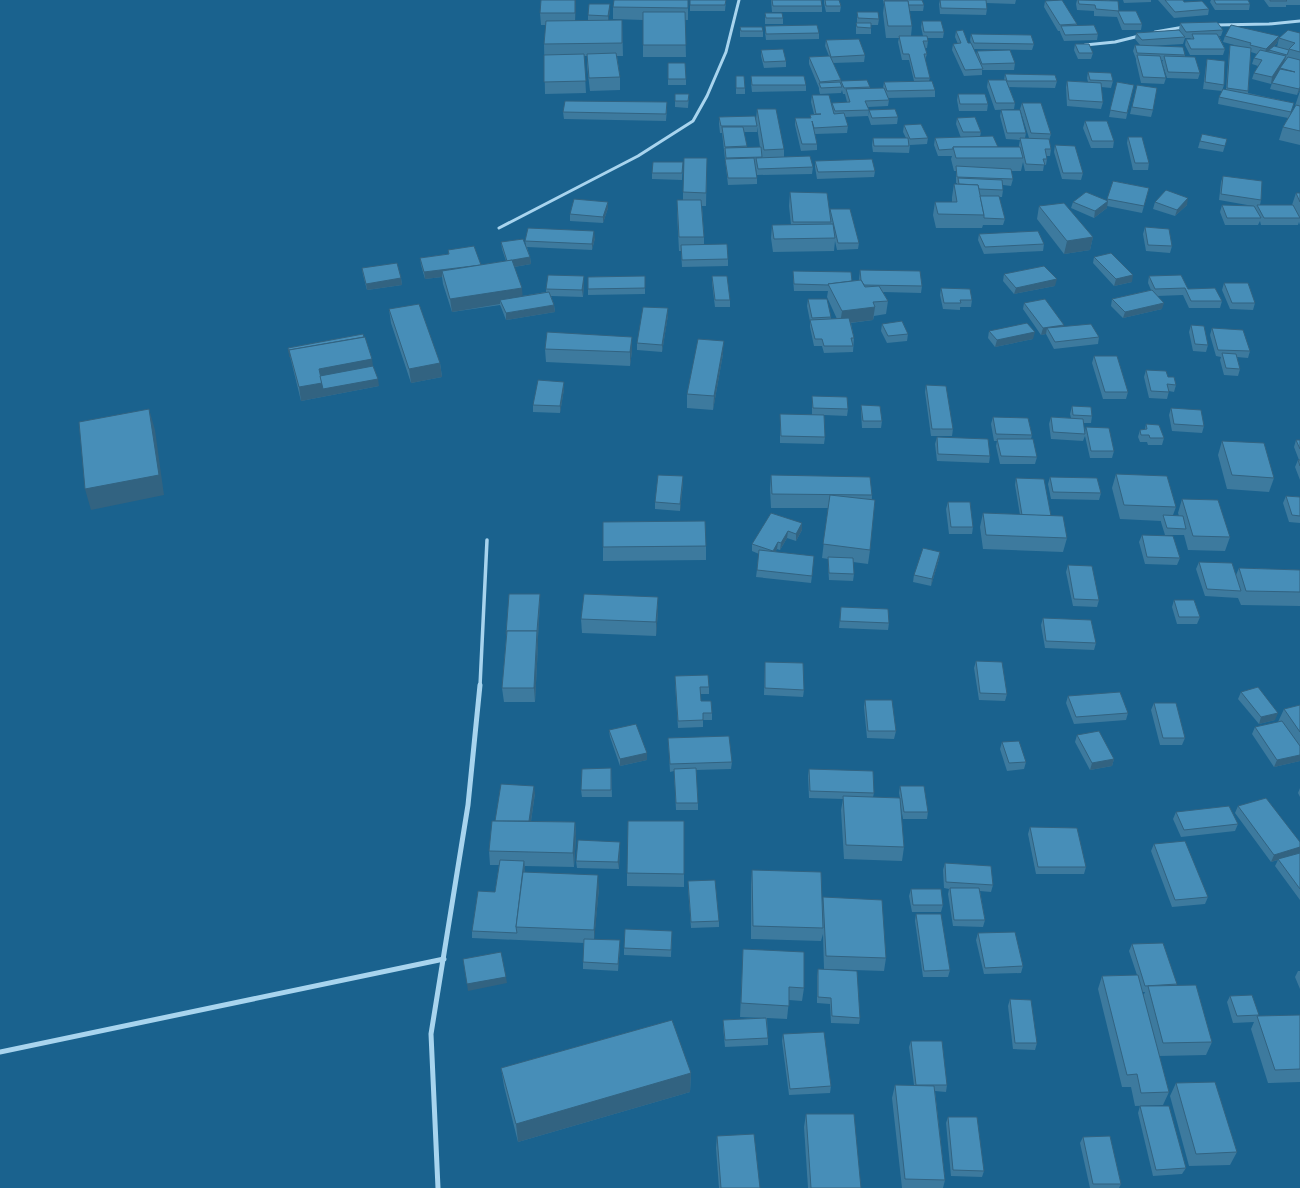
<svg xmlns="http://www.w3.org/2000/svg" width="1300" height="1188" viewBox="0 0 1300 1188" font-family="Helvetica,sans-serif">
<style>
.lines{fill:none;stroke-linecap:round;stroke-linejoin:round}
.street-far2{stroke:#a8d4ee;stroke-width:3}
.street-far1{stroke:#a8d4ee;stroke-width:3.5}
.street{stroke:#a8d4ee;stroke-width:5}
.wall{fill:#3d7a9e;fill-rule:evenodd}
.shaded-wall{fill:#326381}
.building{fill:#478eb8;stroke:#326381}
</style>
<rect width="100%" height="100%" fill="#1a628e"/>
<g class="lines">
<g class="street-far2">
<path d="M1215 25 1269 24 1300 21"/>
<path d="M1155 32 1184 27"/>
<path d="M1085 45 1115 42 1139 36"/>
<path d="M499 228 638 156 693 121 707 96 726 52 739 0"/>
</g>
<path class="street-far1" d="M480 686 487 540"/>
<g class="street">
<path d="M0 1052 444 959"/>
<path d="M438 1188 431 1034 468 805 480 685"/>
</g>
</g>
<g class="wall">
<path d="M576 0 575 21H588V15L610 11 608 21 622 20 623 56H617L620 77V90L590 91 587 66V56H584L586 93 545 94 544 44 546 25H541L540 13Z"/>
<path d="M688 0V20H685L686 57H643V20L613 19V7Z"/>
<path d="M690 0H726L725 11H690Z"/>
<path d="M771 0H821L822 6V12H772Z"/>
<path d="M824 0H839L841 6 840 12H826L824 3Z"/>
<path d="M883 0H922L924 5 923 11H909L912 26 911 36H923L921 27 922 21 944 32 943 38H927L928 41 927 48H925L927 54 925 60 930 78 929 81 935 90V97L888 98 889 100 888 106 868 107 869 110 868 116 845 117 848 126 847 133 815 134 817 144V150L801 151 795 125V118H810V115L814 114 811 102 812 95 832 106V103L847 102 845 94H843L842 90 841 93 820 94 819 90V88L809 64V57L829 56 825 46 826 40 865 55 864 62 833 63 841 80V85V81L870 87V88H883L884 82 914 81 909 60H902L898 42 899 38H886L883 13 884 5Z"/>
<path d="M940 0H1016L1015 4 986 3 987 9 986 15 940 14 939 4Z"/>
<path d="M1077 0H1109L1119 11 1142 24 1141 30H1122L1117 17 1094 16V11L1077 10 1076 4Z"/>
<path d="M1123 0H1151V2L1124 3Z"/>
<path d="M1158 0H1183L1184 2 1209 9 1208 15 1174 18Z"/>
<path d="M1211 0H1248L1250 4 1249 10H1215L1210 2Z"/>
<path d="M1264 0H1300V5H1286V7H1269Z"/>
<path d="M1045 1 1077 24V25L1098 34 1097 40 1064 41 1060 32V31H1058L1044 7Z"/>
<path d="M857 12 879 19 878 25H871V34H856V23H857Z"/>
<path d="M765 13 783 18V24H765Z"/>
<path d="M1180 23 1223 30 1221 36H1219L1225 49 1223 55H1190L1185 45 1186 39H1190L1191 38H1185L1183 44 1149 46 1185 55V57L1200 73 1198 79 1167 78 1162 62 1163 60H1161L1166 78 1164 84 1141 83 1136 61V59L1133 51 1135 45H1140L1135 39 1136 33 1179 30Z"/>
<path d="M765 26 819 33V39L766 40 765 32Z"/>
<path d="M740 27 763 31V37H740Z"/>
<path d="M956 31 968 43H971L970 40 971 34 1034 44 1032 50 974 49 976 55 977 51 1015 63 1014 70H982V75L964 76 952 50 953 44H958L955 37Z"/>
<path d="M1300 33V90L1297 95 1270 89 1272 83 1277 74 1271 84 1252 79 1254 73 1258 66 1252 64 1254 58 1257 54 1251 52 1248 93 1294 103 1290 115 1296 106H1295L1300 91V145L1279 140 1283 127 1288 118 1218 104 1219 97 1226 89 1229 52 1230 45 1238 46 1223 42 1225 36H1279L1277 43 1274 46 1277 47 1279 38Z"/>
<path d="M1075 44 1093 53 1091 59H1078L1074 50Z"/>
<path d="M761 50 786 61V67L764 68 761 56Z"/>
<path d="M1207 59 1224 85 1222 91 1203 89 1206 65Z"/>
<path d="M668 63 686 79V85H668Z"/>
<path d="M1088 72 1113 81 1111 88 1101 87 1103 102 1101 109 1067 106 1066 87 1067 81 1088 82 1087 78Z"/>
<path d="M1005 74 1057 81 1055 88 1009 87 1015 103 1014 109 995 110 987 87 988 80H1004Z"/>
<path d="M736 76 745 88V94H736Z"/>
<path d="M751 76 806 85V91L752 92 751 83Z"/>
<path d="M1117 82 1134 85 1126 119 1109 117Z"/>
<path d="M1137 85 1153 110 1151 117 1130 114Z"/>
<path d="M675 94H689L688 108 675 107Z"/>
<path d="M958 94 988 104 987 111H959L957 100Z"/>
<path d="M1022 103 1051 134 1049 140 1051 149 1050 156H1046L1047 159 1046 165H1044L1043 171H1025L1023 162 1021 171H1011L1013 179 1011 186 1003 185V190L1002 197H999L1005 219 1003 225H983L982 228H936L933 215 935 202H952V197L954 184H957V183H956V171H954L951 159 952 156H938L934 145 935 138H961L956 124 957 118 981 132 980 137 998 147H1019V145L1020 140 1006 139 1000 116 1001 110 1026 133 1025 138H1029L1020 109Z"/>
<path d="M667 108 666 121 564 119 563 112Z"/>
<path d="M757 109 784 149V157L813 167 812 174 757 175 755 163 757 178V184L728 185 722 133H720L719 124V117L756 120ZM757 127 760 147H747L744 132H757Z"/>
<path d="M869 110 898 117 897 124 871 125 868 116Z"/>
<path d="M1085 121 1114 141 1113 148H1091L1083 128Z"/>
<path d="M904 125 928 138 927 144 910 145 909 153 873 152 872 145 873 138H906L903 132Z"/>
<path d="M1202 134 1227 139 1223 152 1198 148Z"/>
<path d="M1128 137 1149 163 1148 170H1133L1127 143Z"/>
<path d="M1055 145 1083 173 1081 180 1062 179 1054 152Z"/>
<path d="M707 158 706 206H702L704 237V244L728 259V266L682 267 681 251H679L677 213V200H683V192Z"/>
<path d="M815 161 875 171 874 177 817 179 815 167Z"/>
<path d="M683 162 682 180 652 179V173Z"/>
<path d="M1223 176 1261 200 1260 205H1292L1296 193H1300V225L1299 222 1298 225H1261L1260 221 1258 225H1225L1220 212 1222 205 1253 206 1219 200 1221 182Z"/>
<path d="M1113 181 1149 188 1142 213 1107 206V208L1094 218 1071 208 1073 202 1107 201Z"/>
<path d="M790 192 830 211 859 243 858 249 837 250 835 241 834 251 773 252 771 238 772 225H791L789 206Z"/>
<path d="M608 202V208L603 223 570 221V214Z"/>
<path d="M1155 202 1187 205 1175 216 1153 209Z"/>
<path d="M1039 206 1093 237 1090 250 1064 254 1037 219Z"/>
<path d="M1145 227 1172 246 1170 253 1146 251 1143 234Z"/>
<path d="M979 234 1044 244 1043 251 984 254 978 240Z"/>
<path d="M595 238 592 250 527 247 530 257 531 264 514 267 522 296 546 292V289L584 283 583 297 551 296 554 305 555 312 506 320 501 307 500 305 452 312 443 284 442 277 425 279 421 265 420 258 448 254V250L481 265 506 261 502 249 501 242 526 245 525 241Z"/>
<path d="M1094 257 1132 282 1114 286 1093 263Z"/>
<path d="M362 268 401 278 402 285 367 290 363 275Z"/>
<path d="M860 270 922 286 921 293 883 292 888 301 886 314 874 316 873 320 851 323 854 338 853 352 824 353 822 346H814L810 327V321L807 306 808 299 831 317V319H837L827 297 828 291H794L793 278V271L852 281 859 280Z"/>
<path d="M1004 274 1055 286 1014 294 1003 281Z"/>
<path d="M645 276V294L588 295V277Z"/>
<path d="M712 276 730 300V307H715L712 283Z"/>
<path d="M1149 276 1188 289 1222 301 1220 308H1189L1183 295 1157 296 1162 309 1123 318 1111 306 1112 299 1151 290 1148 283Z"/>
<path d="M1224 283 1255 303 1253 310 1230 309 1222 290Z"/>
<path d="M941 288 972 300 971 307H960V310L943 309 940 295Z"/>
<path d="M1024 303 1064 326 1099 337 1098 344 1054 349 1046 334 1041 335 1023 309Z"/>
<path d="M389 309 440 363 442 377 411 383 391 323Z"/>
<path d="M668 315 662 352 637 350V343Z"/>
<path d="M882 324 908 334 907 341 887 343 881 331Z"/>
<path d="M1191 325 1208 345 1206 352 1193 351 1189 332Z"/>
<path d="M1212 328 1250 351 1248 358 1237 357 1240 369 1238 376 1224 375 1220 360 1221 357 1216 356 1210 335Z"/>
<path d="M989 331 1033 339 995 347 988 338Z"/>
<path d="M288 348 379 386 301 401Z"/>
<path d="M545 349 632 351 630 366 546 362Z"/>
<path d="M723 354 713 410 687 408V394Z"/>
<path d="M1094 356 1128 392 1126 399H1103L1092 363Z"/>
<path d="M1146 370 1168 377 1176 385 1174 392 1169 391 1167 399 1149 398 1144 377Z"/>
<path d="M564 382V389L560 413 533 412V405Z"/>
<path d="M926 385 953 429 952 436H931L925 392Z"/>
<path d="M812 396 848 409 847 416 824 415 825 437 824 444 780 443V414L812 415Z"/>
<path d="M861 405 882 421 881 428H862L861 412Z"/>
<path d="M1072 406 1092 416 1091 423H1083L1085 432 1086 427 1114 451 1112 458H1090L1085 436 1083 441 1051 439 1049 424 1051 417 1071 418 1070 414Z"/>
<path d="M1171 408 1204 426 1202 433 1172 431 1169 415Z"/>
<path d="M993 417 1032 435 1031 439 1037 457 1035 464H1000L996 446 997 441H994L991 424Z"/>
<path d="M1146 424 1164 438 1162 445H1148L1147 442H1140L1138 437 1140 430 1145 429Z"/>
<path d="M937 437 990 456 989 463 937 461 935 444Z"/>
<path d="M1296 440H1300V480L1295 467 1298 460H1299L1294 447Z"/>
<path d="M1222 441 1274 478 1269 492 1227 489 1218 455Z"/>
<path d="M1116 474 1176 507 1173 515 1179 516 1178 513 1182 499 1230 537 1225 551 1188 550 1184 535H1165L1161 522V521L1120 519 1112 488Z"/>
<path d="M771 475 872 495 870 550 868 564 853 562 854 574 853 581 829 580 828 564V559L822 558 828 508H771L770 489Z"/>
<path d="M1050 477 1101 493 1099 500 1051 499 1048 484Z"/>
<path d="M1016 478 1051 516 1067 538 1063 552 983 549 980 527 983 513 1020 515 1015 485Z"/>
<path d="M683 483 680 511 655 509V502Z"/>
<path d="M1286 496 1300 497V523L1289 522 1283 503Z"/>
<path d="M948 502 973 527 972 534H949L946 509Z"/>
<path d="M802 523V530L796 541 787 538 780 550 777 549 775 552 812 576 811 583 756 577 759 554 752 551V544Z"/>
<path d="M1142 535 1180 558 1177 565 1145 564 1139 542Z"/>
<path d="M706 546V560L603 561V547Z"/>
<path d="M940 552 939 559 931 586 913 582 914 575Z"/>
<path d="M1199 562 1236 575 1239 568 1300 570V606L1241 605 1238 598 1205 596 1196 569Z"/>
<path d="M1068 565 1099 600 1097 607 1073 606 1066 572Z"/>
<path d="M540 594V601L538 637V645L535 702H504L502 688 506 640V634Z"/>
<path d="M658 597V611L656 636 582 633 581 619Z"/>
<path d="M1174 600 1200 617 1197 624H1177L1172 607Z"/>
<path d="M841 607 889 623 888 630 839 628Z"/>
<path d="M1043 618 1096 643 1094 650 1045 648 1041 625Z"/>
<path d="M976 661 1007 694 1005 701 979 700 974 668Z"/>
<path d="M765 662 804 690 803 697 764 695Z"/>
<path d="M675 676 709 687V694H701V701L712 713V720H703V727L678 728 675 683Z"/>
<path d="M1241 692 1275 720 1259 724 1238 699Z"/>
<path d="M1068 696 1128 713 1126 720 1074 724 1066 703Z"/>
<path d="M865 700 896 731 894 739 867 738 864 707Z"/>
<path d="M1154 703 1185 738 1182 745H1160L1151 710Z"/>
<path d="M1300 705V761L1274 767 1252 734 1255 727 1278 722 1284 709Z"/>
<path d="M609 730 647 760 620 766 610 737Z"/>
<path d="M1077 735 1114 759 1112 766 1090 770 1075 742Z"/>
<path d="M668 738 732 762 731 769 696 770 698 803V810H676L674 771 670 772Z"/>
<path d="M1002 742 1026 762 1024 769 1007 771 1000 749Z"/>
<path d="M611 768 612 797H582L581 790Z"/>
<path d="M809 769 874 793 873 797 900 798 899 793 900 786 928 812 927 819H903L900 802 904 847 902 861 844 859 841 810 843 799 809 798 808 776Z"/>
<path d="M1300 788V797L1298 793Z"/>
<path d="M535 793 531 821 575 822 576 836 574 867 525 866V872L599 888 594 939 620 946 618 971 583 969V962L584 943 472 938V931L495 892 499 865H490L489 851 495 821Z"/>
<path d="M1238 806 1300 842V852L1299 853H1300V900L1275 866 1278 860 1271 862 1235 813Z"/>
<path d="M1176 812 1238 824 1235 831 1181 837 1173 819Z"/>
<path d="M1030 827 1086 867 1084 874H1036L1028 834Z"/>
<path d="M620 842 619 869 577 868 576 861Z"/>
<path d="M1154 844 1208 897 1205 904 1172 907 1151 851Z"/>
<path d="M945 863 993 885 991 892 980 891 985 920 983 927 953 926 948 894 949 889 944 888 943 870Z"/>
<path d="M752 870 822 905 823 897 886 958 884 971 824 969 823 934 821 941 751 939V884Z"/>
<path d="M627 873 684 874V887L627 886Z"/>
<path d="M688 881 719 921V927L691 928 688 888Z"/>
<path d="M911 889 943 905 941 912H912L909 896Z"/>
<path d="M916 914 950 970 948 977H923L915 921Z"/>
<path d="M672 931 671 957 624 955V948Z"/>
<path d="M978 933 1023 966 1021 973 984 974 976 940Z"/>
<path d="M1132 944 1177 984 1176 986 1212 1042 1206 1055 1159 1056 1169 1092 1163 1105 1135 1106 1131 1087H1122L1098 989 1102 976 1137 975 1129 951ZM1142 992H1145L1143 996Z"/>
<path d="M743 949 804 988 802 1001 789 1000 787 1019 767 1018 768 1038V1045L725 1047 723 1027V1020L766 1018 740 1017Z"/>
<path d="M818 969 860 1018 859 1024 831 1023 830 1004 817 1003V976Z"/>
<path d="M1298 971H1300V989L1295 977Z"/>
<path d="M1230 996 1259 1015 1258 1016 1300 1015V1082L1268 1083 1251 1029 1254 1022 1233 1023 1227 1002Z"/>
<path d="M1010 999 1037 1043 1035 1050 1013 1049 1008 1006Z"/>
<path d="M783 1034 831 1086 830 1093 789 1095 782 1041Z"/>
<path d="M911 1041 947 1085 946 1092 935 1091 945 1180 943 1188H902L892 1098 895 1085H914L909 1047Z"/>
<path d="M501 1068 691 1073 690 1092 518 1142 504 1086Z"/>
<path d="M1176 1083 1237 1152 1230 1165 1189 1166 1170 1096Z"/>
<path d="M1140 1106 1186 1168 1182 1174 1153 1176 1138 1113Z"/>
<path d="M806 1114 861 1188H808L804 1127Z"/>
<path d="M948 1117 984 1171 982 1177 951 1176 946 1123Z"/>
<path d="M717 1136 760 1188H719L716 1148Z"/>
<path d="M1083 1137 1121 1184 1119 1188H1090L1080 1143Z"/>
</g>
<g class="shaded-wall">
<path d="M575 0H576L575 25Z"/>
<path d="M610 4V11L608 22V16Z"/>
<path d="M1279 36 1277 43 1264 56 1266 49Z"/>
<path d="M1286 56 1284 63 1280 68V70L1271 84 1272 77Z"/>
<path d="M1300 87V90L1297 95 1299 89Z"/>
<path d="M1188 198 1187 205 1175 216 1177 210Z"/>
<path d="M1108 201 1107 208 1094 218 1095 211Z"/>
<path d="M608 202V208L603 223V217Z"/>
<path d="M594 231 595 238 592 250V244Z"/>
<path d="M1093 237 1090 250 1064 254 1067 241Z"/>
<path d="M530 257 531 264 508 268 507 261Z"/>
<path d="M481 265 442 271V277L425 279 424 272Z"/>
<path d="M1133 275 1132 282 1114 286 1116 279Z"/>
<path d="M584 276V283L583 297 582 290Z"/>
<path d="M401 278 402 285 367 290 366 284Z"/>
<path d="M1057 279 1055 286 1014 294 1016 288Z"/>
<path d="M522 288 523 301 500 300V304L452 312 450 299Z"/>
<path d="M1164 303 1162 309 1123 318 1125 312Z"/>
<path d="M554 305 555 312 506 320V313Z"/>
<path d="M875 307 873 320 840 324 842 311Z"/>
<path d="M668 308V315L662 352V345Z"/>
<path d="M1064 325 1063 331 1047 328 1046 334 1041 335 1043 328Z"/>
<path d="M1035 332 1033 339 995 347 997 340Z"/>
<path d="M632 337V351L630 366V352Z"/>
<path d="M724 341 723 354 713 410 714 396Z"/>
<path d="M372 359 374 373 322 383 319 369Z"/>
<path d="M440 363 442 377 411 383 409 369Z"/>
<path d="M378 379 379 386 301 401 299 387 322 383Z"/>
<path d="M564 382V389L560 413V406Z"/>
<path d="M149 409 155 430 164 495 91 510 85 489Z"/>
<path d="M683 476V483L680 511V504Z"/>
<path d="M802 523V530L796 541V534Z"/>
<path d="M788 531 787 538 780 550 781 543Z"/>
<path d="M778 542 777 549 772 558 773 551Z"/>
<path d="M940 552 939 559 931 586 932 579Z"/>
<path d="M540 594V601L538 637V645L535 702 534 688Z"/>
<path d="M658 597V611L656 636V622Z"/>
<path d="M1278 713 1275 720 1259 724 1261 717Z"/>
<path d="M647 753V760L620 766V759Z"/>
<path d="M1300 755V761L1274 767 1277 760Z"/>
<path d="M1114 759 1112 766 1090 770 1092 763Z"/>
<path d="M534 786 535 793 529 835 528 828Z"/>
<path d="M575 822 576 836 574 867 573 853Z"/>
<path d="M620 842V848L619 869 618 862Z"/>
<path d="M1300 847V852L1299 853 1271 862 1274 855Z"/>
<path d="M524 861 525 868 519 927Z"/>
<path d="M598 875 599 888 594 943V930Z"/>
<path d="M620 940V946L618 971V964Z"/>
<path d="M506 977 507 983 468 991 467 984Z"/>
<path d="M691 1073 690 1092 518 1142 516 1124Z"/>
</g>
<g class="building">
<path d="M541 0H575V13H540Z"/>
<path d="M614 0H688V8L613 7Z"/>
<path d="M690 0H726L725 5H690Z"/>
<path d="M772 0H821L822 6H773Z"/>
<path d="M825 0H839L841 6H826Z"/>
<path d="M885 0H922L924 5H908V1H885Z"/>
<path d="M940 0H986L987 9 941 8Z"/>
<path d="M1062 0 1077 24 1060 25 1045 1Z"/>
<path d="M1078 0 1118 1 1119 11 1096 9 1095 5 1079 4Z"/>
<path d="M1165 0H1183L1184 2 1202 1 1209 9 1175 12Z"/>
<path d="M1214 0H1248L1250 4H1216Z"/>
<path d="M1270 0H1286L1287 1H1270Z"/>
<path d="M884 1H908L912 26H888Z"/>
<path d="M589 4H610L608 16 588 15Z"/>
<path d="M1118 11H1136L1142 24H1124Z"/>
<path d="M643 12H685L686 45H643Z"/>
<path d="M857 12H878L879 19 858 18Z"/>
<path d="M765 13H782L783 18H766Z"/>
<path d="M622 20V43L544 44 546 21Z"/>
<path d="M922 21H941L944 32H924Z"/>
<path d="M1217 22 1223 30 1186 32 1180 23Z"/>
<path d="M856 23H871V28L857 27Z"/>
<path d="M817 25 819 33 766 34 765 26Z"/>
<path d="M1094 25 1098 34 1065 35 1061 26Z"/>
<path d="M1231 25 1279 36 1266 49 1250 45 1251 43 1225 36Z"/>
<path d="M740 27H762L763 31H741Z"/>
<path d="M963 30 968 43H971L983 69 965 70 953 44 961 43 956 31Z"/>
<path d="M1179 30 1185 37 1142 40 1136 33Z"/>
<path d="M1288 30 1300 33V52L1289 49 1295 43 1279 38Z"/>
<path d="M971 34 1031 35 1034 44 974 43Z"/>
<path d="M1192 34H1217L1225 49H1191L1186 39H1194Z"/>
<path d="M899 36H927L928 41H923L927 54H924L930 78H915L909 54H903Z"/>
<path d="M859 39 865 55 831 57 826 40Z"/>
<path d="M1075 44H1089L1093 53H1079Z"/>
<path d="M1135 45 1183 47 1185 55 1137 53Z"/>
<path d="M1230 45 1251 48 1248 91 1227 88Z"/>
<path d="M1274 46 1289 50 1287 55 1269 50Z"/>
<path d="M783 49 786 61 764 62 761 50Z"/>
<path d="M1010 50 1015 63 982 64 977 51Z"/>
<path d="M1260 50 1286 56 1272 77 1254 73 1262 60 1254 58Z"/>
<path d="M616 53 620 77 589 78 587 54Z"/>
<path d="M584 54 586 81 544 82V55Z"/>
<path d="M1137 55 1160 56 1166 78 1143 77Z"/>
<path d="M830 56 841 80 820 82 809 57Z"/>
<path d="M1164 56 1195 57 1200 73 1168 72Z"/>
<path d="M1288 57 1300 60V87L1299 89 1272 83 1280 69 1295 72 1280 68Z"/>
<path d="M1207 59 1225 61 1224 85 1205 82Z"/>
<path d="M668 63H685L686 79H668Z"/>
<path d="M1088 72 1111 73 1113 81 1090 80Z"/>
<path d="M1005 74 1055 75 1057 81H1007Z"/>
<path d="M736 76H744L745 88H736Z"/>
<path d="M751 76H804L806 85H752Z"/>
<path d="M867 80 870 87 844 88 841 81Z"/>
<path d="M988 80H1006L1015 103H996Z"/>
<path d="M932 81 935 90 887 91 884 82Z"/>
<path d="M1067 81 1101 83 1103 102 1069 100Z"/>
<path d="M840 82 842 87 821 88 819 83Z"/>
<path d="M1117 82 1134 85 1127 113 1110 110Z"/>
<path d="M1137 85 1157 88 1153 110 1132 107Z"/>
<path d="M884 88 889 100 865 101 869 110 835 111 832 103 850 102 846 89Z"/>
<path d="M1223 89 1294 103 1291 112 1219 97Z"/>
<path d="M675 94H689L688 101H675Z"/>
<path d="M958 94H985L988 104H960Z"/>
<path d="M812 95H829L834 114 844 113 848 126 814 128 812 121 817 144H802L795 118H811L810 115 821 114H816Z"/>
<path d="M565 101 667 102 666 114 563 112Z"/>
<path d="M1022 103H1041L1051 134 1031 133Z"/>
<path d="M1296 105 1300 106V131L1283 127Z"/>
<path d="M757 109H776L784 149 764 150Z"/>
<path d="M895 109 898 117 872 118 869 110Z"/>
<path d="M1001 110H1020L1026 133H1007Z"/>
<path d="M755 116 757 126H721L719 117Z"/>
<path d="M975 117 981 132H963L957 118Z"/>
<path d="M1085 121H1107L1114 141H1092Z"/>
<path d="M921 124 928 138 910 139 904 125Z"/>
<path d="M722 127H743L747 146 725 147Z"/>
<path d="M1202 134 1227 139 1225 146 1200 141Z"/>
<path d="M993 136 998 147H953V149L939 150 935 138Z"/>
<path d="M1128 137H1142L1149 163H1135Z"/>
<path d="M873 138H908L909 146H874Z"/>
<path d="M1020 138 1049 139 1051 149H1045L1047 159H1043L1045 165 1026 164Z"/>
<path d="M1055 145 1075 146 1083 173H1063Z"/>
<path d="M761 147 762 157 726 158 725 148Z"/>
<path d="M953 147H1020L1023 158H956Z"/>
<path d="M810 156 813 167 758 169 756 158Z"/>
<path d="M684 158H707L706 193 683 192Z"/>
<path d="M754 158 757 178H728L725 159Z"/>
<path d="M872 159 875 171 818 172 815 161Z"/>
<path d="M653 162H683L682 173H652Z"/>
<path d="M956 166 1011 169 1013 179 957 177Z"/>
<path d="M1223 176 1262 181 1261 200 1221 194Z"/>
<path d="M958 178 1002 180 1003 190 979 189 978 185 959 184Z"/>
<path d="M1113 181 1149 188 1144 206 1107 199Z"/>
<path d="M954 184 978 185 984 215 938 214 935 202H957Z"/>
<path d="M1166 190 1188 198 1177 210 1155 202Z"/>
<path d="M790 192 827 193 831 222H793Z"/>
<path d="M1086 192 1108 201 1095 211 1073 202Z"/>
<path d="M1296 193H1300V202Z"/>
<path d="M980 196H999L1005 219 984 218V215Z"/>
<path d="M574 199 608 202 603 217 570 214Z"/>
<path d="M677 200H701L704 237H679Z"/>
<path d="M1064 203 1093 237 1067 241 1039 206Z"/>
<path d="M1222 205 1254 206 1261 218H1227Z"/>
<path d="M1257 205H1293L1300 218H1264Z"/>
<path d="M830 209H850L859 243H838Z"/>
<path d="M833 224 835 238 774 239 772 225Z"/>
<path d="M1145 227 1169 229 1172 246 1148 245Z"/>
<path d="M528 228 594 231 592 244 525 241Z"/>
<path d="M1038 231 1044 244 985 247 979 234Z"/>
<path d="M523 239 530 257 507 261 501 242Z"/>
<path d="M727 244 728 259 682 260 681 245Z"/>
<path d="M474 246 481 265 424 272 420 258 449 254 448 250Z"/>
<path d="M1111 253 1133 275 1116 279 1094 257Z"/>
<path d="M512 260 522 288 450 299 442 271Z"/>
<path d="M397 263 401 278 366 284 362 268Z"/>
<path d="M1044 266 1057 279 1016 288 1004 274Z"/>
<path d="M860 270 920 271 922 286 864 285 861 280Z"/>
<path d="M793 271 851 272 852 281 828 284 829 285 794 284Z"/>
<path d="M548 275 584 276 582 290 546 289Z"/>
<path d="M1181 275 1188 289 1215 288 1222 301H1191L1185 288 1155 289 1149 276Z"/>
<path d="M645 276V288L588 289V277Z"/>
<path d="M712 276H727L730 300H715Z"/>
<path d="M861 280 865 287 879 286 888 301 873 302 875 307 842 311 828 284Z"/>
<path d="M1224 283H1248L1255 303H1232Z"/>
<path d="M941 288 970 289 972 300H960L961 303H944Z"/>
<path d="M1152 290 1164 303 1125 312 1112 299Z"/>
<path d="M549 292 554 305 506 313 500 300Z"/>
<path d="M808 299H827L831 317 812 318Z"/>
<path d="M1045 299 1064 325 1043 328 1024 303Z"/>
<path d="M419 304 440 363 409 369 389 309Z"/>
<path d="M643 307 668 308 662 345 637 343Z"/>
<path d="M849 318 854 338H851L853 346H824L822 339H815L810 320Z"/>
<path d="M902 321 908 334 888 336 882 324Z"/>
<path d="M1027 323 1035 332 997 340 989 331Z"/>
<path d="M1091 324 1099 337 1055 342 1047 328Z"/>
<path d="M1191 325 1204 326 1208 345 1195 344Z"/>
<path d="M1212 328 1243 330 1250 351 1218 350Z"/>
<path d="M547 332 632 337 630 352 545 349Z"/>
<path d="M363 334 364 337 289 350 290 357 288 348Z"/>
<path d="M365 337 372 359 319 369 322 383 299 387 289 350Z"/>
<path d="M698 339 724 341 714 396 687 394Z"/>
<path d="M1222 353 1236 354 1240 369 1226 368Z"/>
<path d="M1094 356H1117L1128 392H1105Z"/>
<path d="M373 366 378 379 323 389 320 376Z"/>
<path d="M1146 370 1166 371 1168 377H1174L1176 385 1167 384 1169 392 1151 391Z"/>
<path d="M538 380 564 382 560 406 533 405Z"/>
<path d="M926 385 946 386 953 429H932Z"/>
<path d="M812 396 847 397 848 409 813 408Z"/>
<path d="M861 405 880 406 882 421H863Z"/>
<path d="M1072 406 1091 407 1092 416 1073 415Z"/>
<path d="M1171 408 1201 410 1204 426 1174 424Z"/>
<path d="M149 409 159 475 85 489 79 422Z"/>
<path d="M780 414 824 415 825 437 781 436Z"/>
<path d="M993 417 1028 418 1032 435 996 434Z"/>
<path d="M1051 417 1083 419 1085 434 1053 432Z"/>
<path d="M1146 424 1159 425 1164 438H1150L1149 435H1141L1140 430 1147 429Z"/>
<path d="M1086 427 1109 428 1114 451H1091Z"/>
<path d="M937 437 988 439 990 456 938 454Z"/>
<path d="M997 439H1033L1037 457 1001 456Z"/>
<path d="M1296 440H1300V449Z"/>
<path d="M1222 441 1264 443 1274 478 1232 475Z"/>
<path d="M1298 460H1300V466Z"/>
<path d="M1116 474 1167 476 1176 507 1124 505Z"/>
<path d="M658 475 683 476 680 504 655 502Z"/>
<path d="M771 475 870 477 872 495 772 494Z"/>
<path d="M1050 477 1097 478 1101 493 1053 492Z"/>
<path d="M1016 478 1044 479 1051 516 1022 515Z"/>
<path d="M830 495 875 500 870 550 823 544Z"/>
<path d="M1286 496 1300 497V516L1292 515Z"/>
<path d="M1182 499 1218 500 1230 537 1193 536Z"/>
<path d="M948 502H970L973 527H951Z"/>
<path d="M771 513 802 523 796 534 788 531 781 543 778 542 773 551 752 544Z"/>
<path d="M983 513 1063 516 1067 538 986 535Z"/>
<path d="M1163 515 1183 516 1186 529 1167 528Z"/>
<path d="M705 521 706 546 603 547V522Z"/>
<path d="M1142 535 1173 536 1180 558 1147 557Z"/>
<path d="M923 548 940 552 932 579 914 575Z"/>
<path d="M759 550 814 556 812 576 757 570Z"/>
<path d="M828 557 853 558 854 574 829 573Z"/>
<path d="M1199 562 1232 563 1241 591 1207 589Z"/>
<path d="M1068 565 1092 566 1099 600 1074 599Z"/>
<path d="M1239 568 1300 570V592L1246 591Z"/>
<path d="M509 594H540L537 631H507V634H506Z"/>
<path d="M584 594 658 597 656 622 581 619Z"/>
<path d="M1174 600H1194L1200 617H1179Z"/>
<path d="M841 607 888 609 889 623 840 621Z"/>
<path d="M1043 618 1091 620 1096 643 1046 641Z"/>
<path d="M507 631H537L534 688H502Z"/>
<path d="M976 661 1002 662 1007 694 980 693Z"/>
<path d="M765 662 803 663 804 690 765 688Z"/>
<path d="M708 675 709 687H700L701 701H711L712 713H703V720L678 721 675 676Z"/>
<path d="M1258 687 1278 713 1261 717 1241 692Z"/>
<path d="M1120 692 1128 713 1076 717 1068 696Z"/>
<path d="M865 700H892L896 731H868Z"/>
<path d="M1154 703H1176L1185 738H1163Z"/>
<path d="M1300 705V732L1284 709Z"/>
<path d="M1282 721 1300 746V755L1277 760 1255 727Z"/>
<path d="M636 724 647 753 620 759 609 730Z"/>
<path d="M1099 731 1114 759 1092 763 1077 735Z"/>
<path d="M729 736 732 762 670 764 668 738Z"/>
<path d="M1019 741 1026 762 1009 763 1002 742Z"/>
<path d="M611 768V790H581L582 769Z"/>
<path d="M696 768 698 803H676L674 769Z"/>
<path d="M809 769 873 771 874 793 810 791Z"/>
<path d="M501 784 534 786 529 821H495Z"/>
<path d="M900 786H924L928 812H904Z"/>
<path d="M843 796 900 798 904 847 846 845Z"/>
<path d="M1266 798 1300 842V847L1274 855 1238 806Z"/>
<path d="M1229 806 1238 824 1184 830 1176 812Z"/>
<path d="M492 821 575 822 573 853 489 851Z"/>
<path d="M628 821H684V874L627 873Z"/>
<path d="M1030 827 1077 828 1086 867H1038Z"/>
<path d="M578 840 620 842 618 862 576 861Z"/>
<path d="M1185 841 1208 897 1175 900 1154 844Z"/>
<path d="M1300 853V889L1278 859Z"/>
<path d="M500 860 524 861 516 927 517 933 472 931 478 891 495 892Z"/>
<path d="M945 863 991 866 993 885 946 882Z"/>
<path d="M752 870 821 872 823 928 753 926Z"/>
<path d="M523 872 598 875 594 930 516 927Z"/>
<path d="M715 880 719 921 691 922 688 881Z"/>
<path d="M950 888H979L985 920H954Z"/>
<path d="M911 889H941L943 905H913Z"/>
<path d="M823 897 882 900 886 958 826 956Z"/>
<path d="M916 914H941L950 970 924 971Z"/>
<path d="M625 929 672 931 671 950 624 948Z"/>
<path d="M1015 932 1023 966 985 968 978 933Z"/>
<path d="M584 939 620 940 618 964 583 962Z"/>
<path d="M1163 943 1177 984 1145 986 1132 944Z"/>
<path d="M743 949 804 952V988L789 987V1006L741 1003Z"/>
<path d="M501 952 506 977 467 984 463 959Z"/>
<path d="M818 969 857 971 860 1018 832 1016 831 998 818 997Z"/>
<path d="M1138 975 1169 1092 1141 1093 1137 1074 1127 1075 1102 976Z"/>
<path d="M1196 985 1212 1042 1163 1043 1148 986Z"/>
<path d="M1252 995 1259 1015 1237 1016 1230 996Z"/>
<path d="M1010 999 1031 1000 1037 1043H1015Z"/>
<path d="M1300 1015V1069L1275 1070 1257 1016Z"/>
<path d="M766 1018 768 1038 725 1040 723 1020Z"/>
<path d="M672 1020 691 1073 516 1124 501 1068Z"/>
<path d="M824 1032 831 1086 790 1089 783 1034Z"/>
<path d="M911 1041H942L947 1085H916Z"/>
<path d="M1215 1082 1237 1152 1196 1154 1176 1083Z"/>
<path d="M895 1085 934 1086 945 1180 905 1179Z"/>
<path d="M1140 1106H1169L1186 1168 1156 1170Z"/>
<path d="M806 1114H854L861 1188H811Z"/>
<path d="M948 1117H977L984 1171 953 1170Z"/>
<path d="M754 1134 760 1188H721L717 1136Z"/>
<path d="M1110 1136 1121 1184H1093L1083 1137Z"/>
</g>
</svg>
